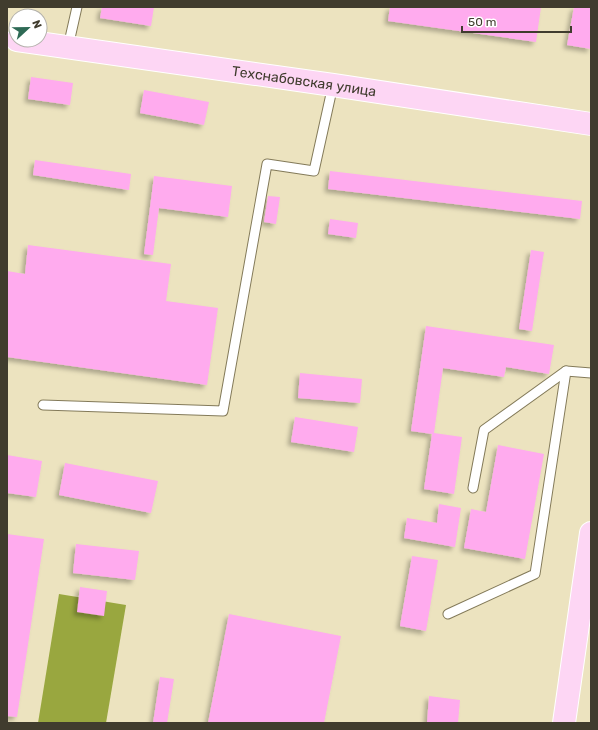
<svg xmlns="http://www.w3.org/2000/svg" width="598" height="730" viewBox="0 0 598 730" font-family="Rubik,sans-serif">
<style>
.forest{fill:#99a73f}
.building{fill:#ffabee;filter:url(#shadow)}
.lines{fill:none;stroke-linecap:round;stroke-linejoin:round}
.lane-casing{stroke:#837a59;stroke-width:11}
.primary-casing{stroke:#fff;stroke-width:24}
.lane{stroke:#fff;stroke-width:9}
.primary{stroke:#fdd6f4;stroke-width:22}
.labels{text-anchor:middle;stroke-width:3;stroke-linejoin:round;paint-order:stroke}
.street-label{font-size:14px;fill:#403c2e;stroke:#fff}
</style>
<defs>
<filter id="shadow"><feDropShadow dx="-3.5" dy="3.5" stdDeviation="2" flood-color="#0004"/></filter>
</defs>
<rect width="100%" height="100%" fill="#ece3bf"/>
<path class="forest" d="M59 594 126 605 106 723H38Z"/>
<g class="building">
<path d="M102 7H154L151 26 100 18Z"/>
<path d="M390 7H541L536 42 388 21Z"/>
<path d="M574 7H591V49L567 45Z"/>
<path d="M31 77 73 83 70 105 28 99Z"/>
<path d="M144 90 209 102 204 125 140 113Z"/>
<path d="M35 160 131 174 129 190 33 175Z"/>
<path d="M330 171 582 201 580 219 328 189Z"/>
<path d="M154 176 232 186 228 217 159 208 153 255 144 254Z"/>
<path d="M268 196 280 197 276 224 264 222Z"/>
<path d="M330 219 358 223 356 238 328 234Z"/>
<path d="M28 245 171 264 166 301 218 308 207 385 7 357V271L25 274Z"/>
<path d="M531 250 544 252 532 331 519 329Z"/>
<path d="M426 326 554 345 549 374 506 367 504 377 443 368 434 433 462 437 454 494 424 489 432 434 411 431Z"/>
<path d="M300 373 362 379 360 403 298 398Z"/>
<path d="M295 417 358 427 354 452 291 442Z"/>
<path d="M498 445 544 454 525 559 464 548 471 509 486 512Z"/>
<path d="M7 455 42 461 36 497 7 493Z"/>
<path d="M65 463 158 481 151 513 59 495Z"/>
<path d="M439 504 461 508 455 547 404 538 407 518 437 523Z"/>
<path d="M7 534 44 539 17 717 7 716Z"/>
<path d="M76 544 139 551 135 580 73 573Z"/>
<path d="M412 556 438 560 426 631 400 626Z"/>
<path d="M80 587 107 591 104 616 77 612Z"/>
<path d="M229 614 341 636 324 723H208Z"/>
<path d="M160 677 174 679 167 723H153Z"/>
<path d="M429 696 460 700 458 723H427Z"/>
</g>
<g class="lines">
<g class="lane-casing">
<g id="lane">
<path d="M68 47 77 7"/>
<path d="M43 405 223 411 267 164 314 171 333 85"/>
<path d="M473 488 484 430 566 371 591 373"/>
<path d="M448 614 535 574 566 371"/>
</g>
</g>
<g class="primary-casing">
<g id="primary">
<path id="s1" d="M17 40 333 85 591 124"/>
<path d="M564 723 591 533"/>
</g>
</g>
<use href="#lane" class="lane"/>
<use href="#primary" class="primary"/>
</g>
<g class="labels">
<g class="street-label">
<text dy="5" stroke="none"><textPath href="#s1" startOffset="290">Техснабовская улица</textPath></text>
</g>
</g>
<rect width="598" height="730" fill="none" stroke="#403c2e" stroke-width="16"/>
<g transform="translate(28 28) rotate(68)"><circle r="19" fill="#ffffff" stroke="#b3b1ab"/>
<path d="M0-3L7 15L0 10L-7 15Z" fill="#2e6a55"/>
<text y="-6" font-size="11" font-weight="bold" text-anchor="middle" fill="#403c2e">N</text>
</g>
<path d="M462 26v6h109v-6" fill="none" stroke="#403c2e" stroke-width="2"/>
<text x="468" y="26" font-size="12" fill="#403c2e" stroke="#ffffff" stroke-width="3" paint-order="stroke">50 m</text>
</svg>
